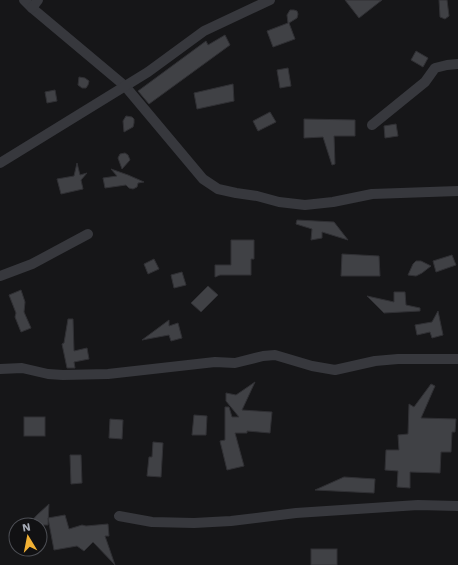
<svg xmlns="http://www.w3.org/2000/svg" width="458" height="565" viewBox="0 0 458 565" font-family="'Work Sans',sans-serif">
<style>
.building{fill:#404145;stroke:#303034}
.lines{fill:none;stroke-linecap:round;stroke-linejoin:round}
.minor{stroke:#37383d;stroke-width:10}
</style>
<rect width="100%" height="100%" fill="#161618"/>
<g class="building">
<path d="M345 0H382L359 18Z"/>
<path d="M439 0H447L449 16 445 19 440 17Z"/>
<path d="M290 10H294L297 11 298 14 297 18 289 23 295 39 273 47 267 31 288 23 287 15Z"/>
<path d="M225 35 230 45 149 104 138 91 206 41 208 45Z"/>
<path d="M416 51 428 58 423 67 411 60Z"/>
<path d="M288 68 291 86 280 88 277 70Z"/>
<path d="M79 77 85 78 89 81 88 85 86 88H82L78 85Z"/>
<path d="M233 84 234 101 197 109 194 93Z"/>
<path d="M55 90 57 101 47 103 45 92Z"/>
<path d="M270 112 276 122 258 131 253 121Z"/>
<path d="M126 116 132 117 134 119V123L133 127 124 132 123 121Z"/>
<path d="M304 119 355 120V136H334L335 164 332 165 323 137 304 138Z"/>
<path d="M396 124 398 136 385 138 384 126Z"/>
<path d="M125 153 128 155 130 160 122 169 118 158 120 154Z"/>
<path d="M77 163 80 175 87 173 81 180 83 189 61 194 57 179 74 176Z"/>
<path d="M111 169 128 175 144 182 138 183 137 187 133 189 129 188 126 185 105 188 103 178 117 176Z"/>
<path d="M297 220 334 222 348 240 322 232V238L311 240 312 229 296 224Z"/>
<path d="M231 240H254V259H251V275H220L215 277V265H231Z"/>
<path d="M342 254 379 256 380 276H341Z"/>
<path d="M452 255 456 265 436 272 433 261Z"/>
<path d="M154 259 159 269 148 274 144 264Z"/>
<path d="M416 261H421L431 266 422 273 416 276 408 275 413 264Z"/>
<path d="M182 272 186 285 174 288 171 275Z"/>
<path d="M208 286 218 295 201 312 191 303Z"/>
<path d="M21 290 25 302 24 312 31 328 21 332 15 317 16 313 9 295Z"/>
<path d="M394 292H405L406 305 420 308V311L384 313 367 296 394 302Z"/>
<path d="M438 311 443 335 432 338 430 332 417 335 415 325 432 322Z"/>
<path d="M68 319H73L74 351 87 348 89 359 74 362 75 368H67L62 344 64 343Z"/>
<path d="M169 320V326L178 323 182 338 171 341 169 335 142 340Z"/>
<path d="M255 382 242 410 272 412 270 433 247 431V433H235L244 466 227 470 220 441 225 440V407H229L232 417H239L226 401V393L236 395Z"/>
<path d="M431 384 435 386 421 418 456 419 455 432H452L451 452H441L440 473 410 472V488L397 487 398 471 385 470 386 450H399L398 435 408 434 409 404 414 407Z"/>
<path d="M194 415 207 416 206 435H192Z"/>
<rect x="24" y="417" width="21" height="19"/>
<path d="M110 419 123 420 122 439 109 438Z"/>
<path d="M153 442 163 443 161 477 147 476 149 457H152Z"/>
<path d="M70 455H81L82 483 71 484Z"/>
<path d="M344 477 375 479 374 493 315 490Z"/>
<path d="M49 504 48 525H28L37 515Z"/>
<path d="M65 515 69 529 82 525 86 526 108 524 109 536H105L115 565 93 542 84 551 77 546 54 550 48 518Z"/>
<rect x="311" y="549" width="26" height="16"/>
</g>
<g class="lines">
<g class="minor">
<path d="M24 0 32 8 125 86 203 179 218 189 236 193 257 196 279 202 305 205 333 202 372 194 458 191"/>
<path d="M32 8 38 0"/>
<path d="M372 125 425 82 435 68 447 65 458 64"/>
<path d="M0 163 148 72 204 31 270 0"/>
<path d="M0 276 32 264 88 234"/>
<path d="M0 369 22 368 48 374 63 375 108 374 215 362 235 363 263 356 275 355 312 366 335 370 375 361 398 359H458"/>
<path d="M119 516 152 522 194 523 231 521 296 513 418 505 458 506"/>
</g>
</g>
<g transform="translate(28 537) rotate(350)"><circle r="19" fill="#111113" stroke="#4d4f55"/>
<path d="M0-3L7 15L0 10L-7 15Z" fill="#f2b134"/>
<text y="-6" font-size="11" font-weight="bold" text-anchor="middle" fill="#a8adb8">N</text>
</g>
</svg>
